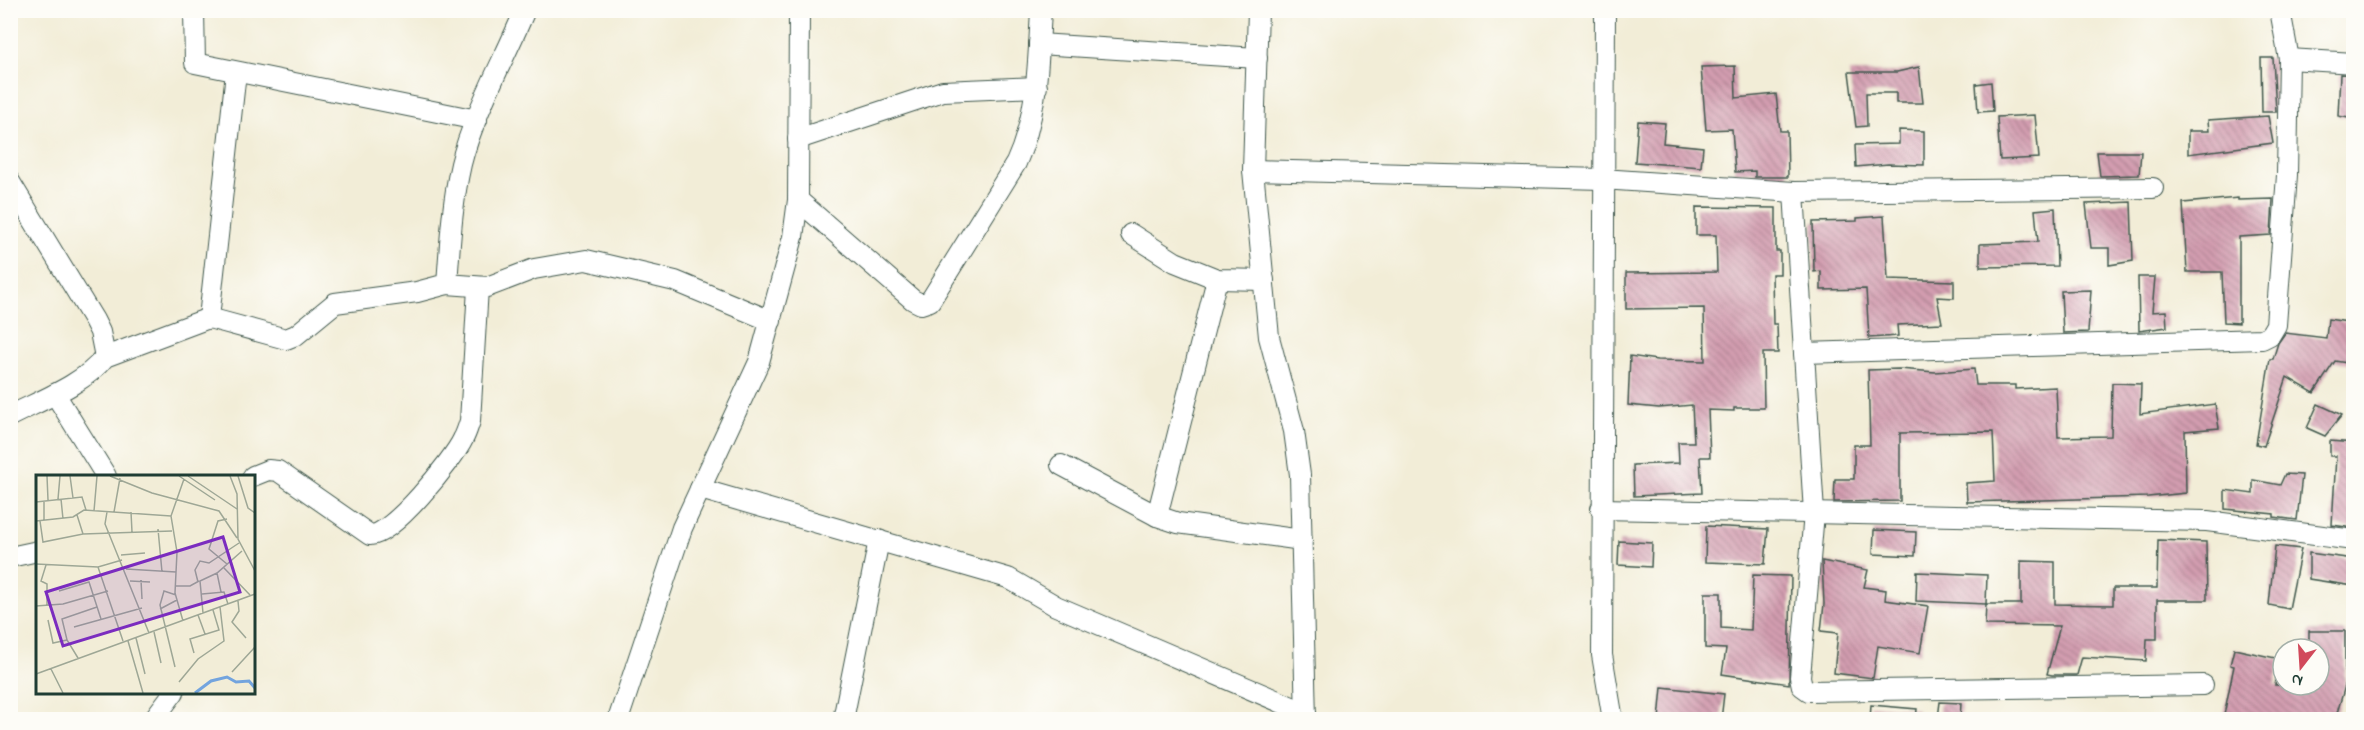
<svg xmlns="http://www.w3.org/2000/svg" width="2364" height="730" viewBox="0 0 2364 730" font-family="'Indie Flower',sans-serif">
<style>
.building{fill:url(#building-back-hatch)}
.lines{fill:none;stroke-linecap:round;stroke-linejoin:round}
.minor-casing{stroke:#3f574c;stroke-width:22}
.minor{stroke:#fff;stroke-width:20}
.inset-river{fill:none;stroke:#73a4de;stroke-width:3}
.inset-road{fill:none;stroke:#9ea796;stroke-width:1.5}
.view{fill:#7b2cbf;fill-opacity:0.15;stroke:#7b2cbf;stroke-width:3}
.inset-edge{fill:none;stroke:#1f3d34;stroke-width:3}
</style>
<defs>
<pattern id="building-back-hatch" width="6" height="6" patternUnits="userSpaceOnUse" patternTransform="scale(1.5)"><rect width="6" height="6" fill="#d39db0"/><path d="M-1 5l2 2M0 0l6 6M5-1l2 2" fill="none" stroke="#ab8190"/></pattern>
</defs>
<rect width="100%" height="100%" fill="#fdfcf7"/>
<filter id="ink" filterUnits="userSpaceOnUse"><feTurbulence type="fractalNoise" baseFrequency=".0167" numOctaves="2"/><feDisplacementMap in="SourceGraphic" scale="12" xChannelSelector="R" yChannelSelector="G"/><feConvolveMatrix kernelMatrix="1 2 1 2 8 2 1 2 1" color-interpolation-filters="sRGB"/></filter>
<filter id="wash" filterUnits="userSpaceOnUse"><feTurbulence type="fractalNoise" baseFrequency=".008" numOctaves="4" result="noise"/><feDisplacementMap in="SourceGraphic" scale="24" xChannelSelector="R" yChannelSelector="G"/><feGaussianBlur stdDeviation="1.35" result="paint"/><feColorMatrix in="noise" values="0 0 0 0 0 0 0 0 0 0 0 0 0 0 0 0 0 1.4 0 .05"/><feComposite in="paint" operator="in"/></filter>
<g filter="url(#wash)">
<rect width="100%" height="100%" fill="#f2edd7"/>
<g id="blocks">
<g class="building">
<path d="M2261 58H2273L2276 112H2262Z"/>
<path d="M1735 66 1736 98 1776 94 1780 131H1787L1788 177H1755V171L1735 172 1732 129 1706 130 1701 67Z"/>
<path d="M1919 67 1923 103H1896V93H1866L1867 126 1856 127 1849 72H1897Z"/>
<path d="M2340 74 2354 75V119L2338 116Z"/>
<path d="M1991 82 1993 111 1978 112 1976 84Z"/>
<path d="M2035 115 2039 158 2000 160 1997 117Z"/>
<path d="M2268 116 2273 143 2188 154V131H2209L2208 120Z"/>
<path d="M1638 121 1665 123 1663 143 1703 147 1701 167 1635 162Z"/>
<path d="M1899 130 1924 131V165L1888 164 1856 167 1855 145 1899 144Z"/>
<path d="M2097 152H2141L2139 175 2100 176Z"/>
<path d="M2238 198V200L2273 199 2271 235 2239 237V323L2224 322 2222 272H2187L2183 203Z"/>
<path d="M2131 202 2133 261 2109 265V248H2091L2086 204Z"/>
<path d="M1696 207 1776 208V251H1780V274H1772L1773 324H1777L1778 353H1763L1764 408H1734V411L1708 410 1710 457H1700L1702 493 1634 496 1633 465 1679 463 1678 442H1694L1692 405 1659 408 1628 405 1630 356 1657 360 1705 361 1704 308 1626 309V273L1717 272 1716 235H1696Z"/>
<path d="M2055 208 2057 266 1980 267V244L2038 242 2035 210Z"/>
<path d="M1884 216 1888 279 1954 281V298L1937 297 1942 323 1897 325 1898 336 1869 338 1866 289 1821 290V271L1814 272 1813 222 1857 221V218Z"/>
<path d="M2138 277H2155L2152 312 2166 311 2167 327 2139 331Z"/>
<path d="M2091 290 2088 332 2063 333 2061 291Z"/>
<path d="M2328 319 2354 323V364L2335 361 2314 393 2287 377 2264 446 2256 444 2270 359H2273L2278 343 2285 333 2326 338Z"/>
<path d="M1899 369 1935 372 1974 369 1976 385H2015V389L2056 387 2058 437 2111 436 2112 383 2141 384 2140 414 2215 404 2219 428 2185 431 2186 493 2148 497 1967 502 1966 483 1995 481 1993 432 1900 433V501L1834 502 1835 479H1854V445H1870L1868 370Z"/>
<path d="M2318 404 2342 415 2325 436 2307 428Z"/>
<path d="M2330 441 2354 443V528L2332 525 2336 456H2330Z"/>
<path d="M2285 474 2302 475 2297 520 2274 517V514L2225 509V490L2253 494V480L2280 485Z"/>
<path d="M1706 526 1768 529 1765 564 1705 562Z"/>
<path d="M1874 530 1916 532 1915 556 1873 554Z"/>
<path d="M2158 540 2206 542 2207 600H2157V639H2147L2146 661 2082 657 2077 675H2052L2047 674 2060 626 1985 625 1986 604H2021V561L2055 562V604L2113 605V588H2157Z"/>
<path d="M1619 541 1652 543 1651 567 1618 565Z"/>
<path d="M2275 546 2301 549 2289 609 2269 605Z"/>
<path d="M2309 553 2354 559V586L2309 579Z"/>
<path d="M1822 561 1868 570 1864 587 1886 590 1885 600 1928 606 1920 653 1878 646 1873 678 1834 673 1838 633 1821 631 1824 604Z"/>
<path d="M1917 572 1987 575 1986 604 1916 601Z"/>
<path d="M1753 575 1791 576 1789 684 1722 674 1726 649 1705 648V593H1721V628L1751 630Z"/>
<path d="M2309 631H2345V686L2335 720H2281L2268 717 2267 720H2223L2234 666 2230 665 2234 649 2280 659 2275 685H2319V649H2309Z"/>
<path d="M1662 687 1724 694 1721 720H1659Z"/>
<path d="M1940 702 1961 703 1960 720 1938 718Z"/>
<path d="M1871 705 1917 709 1916 720H1870Z"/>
</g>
</g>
</g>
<g filter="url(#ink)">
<use href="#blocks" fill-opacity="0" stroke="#3f574c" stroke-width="1.5"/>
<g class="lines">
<g class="minor-casing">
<g id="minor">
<path d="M194 10 195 63 477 120"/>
<path d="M1258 10 1253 170 1269 337 1294 431 1300 475 1306 720"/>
<path d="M1605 10 1602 655 1613 720"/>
<path d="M1039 44 1257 58"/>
<path d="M2289 59 2354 63"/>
<path d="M798 139 943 91 1037 87"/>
<path d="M1253 170 1602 179 1794 192 2153 188"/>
<path d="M10 182 94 320 100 332 105 357"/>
<path d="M1794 192 1814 513 1800 677 1802 686 1809 691 2203 685"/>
<path d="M798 200 913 300 921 304 930 301 1016 163C1038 115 1038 62 1041 10"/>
<path d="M1131 234 1175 262 1217 279 1264 280"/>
<path d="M447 284 487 287 534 269 586 260 675 281 771 321"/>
<path d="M209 318 236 72"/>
<path d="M1804 353 2262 339 2270 335 2276 325 2287 175 2289 59 2280 10"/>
<path d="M55 394 106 476"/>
<path d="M10 416C41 400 83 385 105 357L209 318 286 339 296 335 335 303 417 292 447 284C450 244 452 203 461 164 473 115 505 58 525 10"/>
<path d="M1061 465 1157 516 1178 523 1302 540"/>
<path d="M253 476 268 470 278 471 370 535C390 538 454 459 463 439 466 434 468 427 470 421L478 288"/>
<path d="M700 489 1008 578 1056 606 1306 713"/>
<path d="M1601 509 2207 521 2354 540"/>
<path d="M1157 516 1217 279"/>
<path d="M10 557 38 551"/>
<path d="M153 720 174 692"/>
<path d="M618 720 682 528 759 362 793 237 798 200 799 10"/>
<path d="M843 720 879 540"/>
</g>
</g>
<use href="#minor" class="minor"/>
</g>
</g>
<g transform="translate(36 475)">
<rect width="219" height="219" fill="#f2edd7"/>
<path class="inset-river" d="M159 218 175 206 191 202 200 207 213 206 219 213"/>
<path class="inset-road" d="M11 1 12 25M34 1 37 23M74 1 116 18 183 36 201 63M143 1 179 25M152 1 201 34M194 1 201 19 202 64 219 96M202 1 212 33 219 38M22 24 24 1M25 24 27 44M0 27 46 22 50 35M58 36 61 1M71 37 69 49 113 158M78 37 84 3M95 37 96 57M41 40 47 59M191 44 182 46 173 74 191 89M0 46 37 42 48 35 135 41M4 46 7 67 47 59 136 56M8 46V26M122 54 126 97M85 80 109 78M0 89 62 92 86 85M10 90 5 106 11 109V131M62 92 87 166M188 93 214 120M90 94 140 97M181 98 185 117M105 105 106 124M94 106 114 107M162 107 159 95 164 86 173 88 203 68M139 111H154L163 106M23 116 53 107 65 144M166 119 188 117 192 129M202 126 203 136 196 147 210 163M0 131 27 129 72 116M124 134 141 125M167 138 164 106 181 98 206 76M162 140 169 159M12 145 17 168 31 165M0 146V169M147 146 139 118 141 77 135 41 148 4M38 152 106 133M118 157 125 188M100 163 109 199M92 166 107 218M158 178 154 164 183 155 177 135M42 183 31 165 26 144 61 132M139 192 124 130 128 116 140 120M15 194 27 218M196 197 219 172M0 199 219 119M143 207 162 184 188 166 184 132"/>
<path class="view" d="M187 62 204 117 27 171 10 117Z"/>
<rect width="219" height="219" class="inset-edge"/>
</g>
<rect width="2364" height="730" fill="none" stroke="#fdfcf7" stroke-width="36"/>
<g transform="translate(2301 667) rotate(197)"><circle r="28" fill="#fdfcf7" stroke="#a4b0a9" stroke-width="1.5"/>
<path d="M0-4.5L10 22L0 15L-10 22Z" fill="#d1495b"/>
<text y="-9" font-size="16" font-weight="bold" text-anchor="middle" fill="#1f3d34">N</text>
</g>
</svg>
